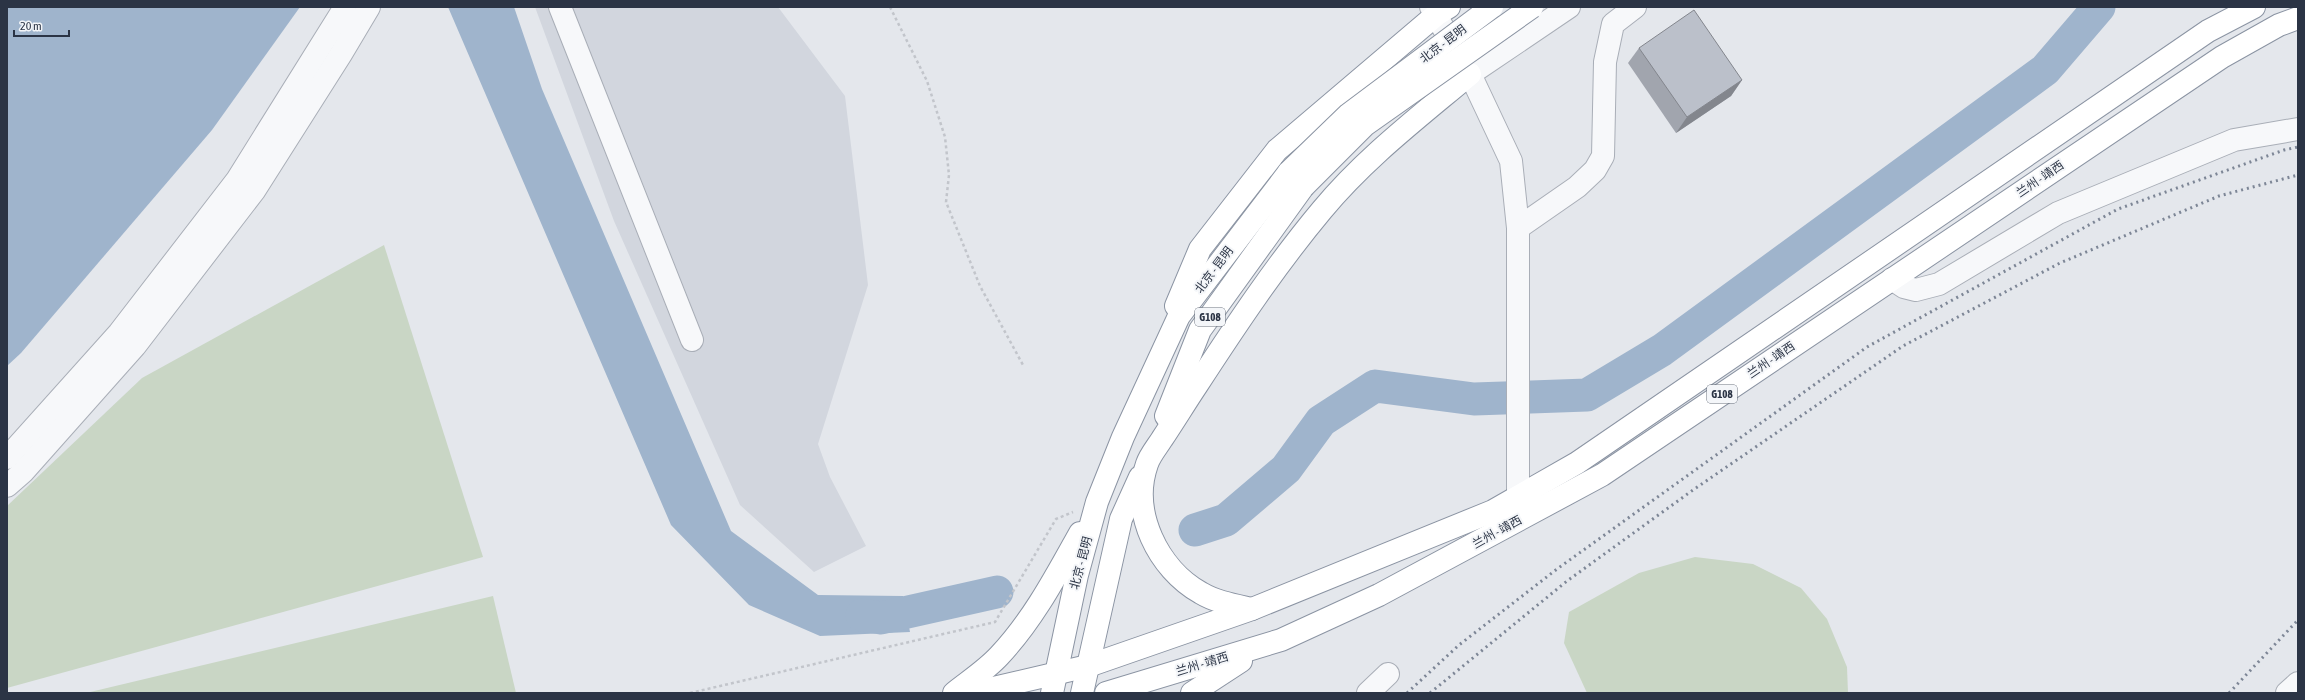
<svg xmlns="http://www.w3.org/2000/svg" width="2305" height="700" viewBox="0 0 2305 700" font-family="'Asap Condensed','Noto Sans SC',sans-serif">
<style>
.built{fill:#d2d6de}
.green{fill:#c9d6c5}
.water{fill:#9fb4cc}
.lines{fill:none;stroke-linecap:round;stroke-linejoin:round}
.river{stroke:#9fb4cc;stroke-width:33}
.minor-casing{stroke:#a9aeb7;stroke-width:24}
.highway-casing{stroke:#8b94a3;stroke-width:24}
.path{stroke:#c2c5cb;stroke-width:2.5;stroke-dasharray:3 3;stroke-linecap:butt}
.minor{stroke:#f7f8fa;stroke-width:22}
.highway{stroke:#fff;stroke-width:22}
.rail{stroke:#7d8696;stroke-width:3;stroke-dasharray:2 4;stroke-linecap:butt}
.highway-bridge-casing{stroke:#8b94a3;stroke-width:24;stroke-linecap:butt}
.highway-bridge{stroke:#fff;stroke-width:22}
.wall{fill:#a1a5ae}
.shaded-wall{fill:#83868d}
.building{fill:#bbc0ca;stroke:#83868d}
.labels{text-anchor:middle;stroke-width:4;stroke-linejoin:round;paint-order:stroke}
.shield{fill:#f4f6f9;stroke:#676e7b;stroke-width:1}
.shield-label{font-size:11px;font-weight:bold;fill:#2b3445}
.street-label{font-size:12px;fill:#2b3445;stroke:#f4f6f9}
</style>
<rect width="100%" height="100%" fill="#e4e7ec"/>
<path class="built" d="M535 7H778L845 96 868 285 818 444 830 477 866 546 814 572 740 505 614 221Z"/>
<g class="green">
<path d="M384 245 483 557 7 688V506L142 378Z"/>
<path d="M1695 557 1753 564 1801 588 1827 619 1847 667 1848 693H1587L1564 643 1569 612 1639 573Z"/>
<path d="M493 596 516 693H86Z"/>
</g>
<g class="water">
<path d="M7 7H300L212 130 21 353 7 366Z"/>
<path d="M448 7H514L542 89 731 531 818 595 903 596 910 632 820 636 749 605 671 525Z"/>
</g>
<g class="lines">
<g class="river">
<path d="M1195 530 1226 520 1286 469 1321 421 1375 386 1474 399 1587 395 1662 350 2045 70 2099 7"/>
<path d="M862 615 881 618 997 592"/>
</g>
<g class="minor-casing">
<g id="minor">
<path d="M560 7 692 340"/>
<path d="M1431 7 1470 74 1511 161 1518 228V496"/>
<path d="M1470 74 1569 7"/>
<path d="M1518 228 1577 187 1595 170 1603 156 1605 62 1613 24 1635 7"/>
<path d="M1892 279 1904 287 1916 290 1939 284 2058 213 2234 140 2298 129"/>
<path d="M7 458 119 333 237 180 345 7"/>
<path d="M7 486 23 472 135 346 254 191 341 54 369 7"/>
<path d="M1368 693 1388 674"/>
<path d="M2287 693 2298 683"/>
</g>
</g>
<g class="highway-casing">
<g id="highway">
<path d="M1176 306 1200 249 1277 150 1436 15 1449 7"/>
<path d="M1166 416 1200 330 1303 187"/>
<path d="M1252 609C1234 605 1216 602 1201 593 1158 569 1130 512 1147 464 1150 455 1157 447 1162 439 1174 421 1185 403 1197 385 1236 325 1276 265 1322 210 1365 158 1419 117 1470 74"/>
<path d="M954 693C969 681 986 670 999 656 1033 620 1056 576 1080 533"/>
<path d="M972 693 1088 666 1252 609 1493 511 1577 463 2208 31 2254 7"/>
<path d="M1052 693 1077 575 1097 502 1123 437 1179 316 1289 172"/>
<path d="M1082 693 1121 519 1140 477"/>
<path d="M1106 693 1281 640 1379 595 1602 475 2222 57 2279 25 2298 18"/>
<path d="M1192 693 1241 661"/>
</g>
</g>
<g class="path">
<path d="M890 7 927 81 945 137 949 175 946 202 980 286 1023 365"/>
<path d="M690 693 995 622 1056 519 1073 512"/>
</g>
<use href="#minor" class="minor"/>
<use href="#highway" class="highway"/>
<g class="rail">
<path d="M1407 693 1459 645 1557 569 1867 347 2118 209 2284 150 2298 147"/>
<path d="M1430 693 1567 581 1693 490 1903 346 2060 263 2219 196 2298 175"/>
<path d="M2229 693 2298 620"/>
</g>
<g class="highway-bridge-casing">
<g id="highway-bridge">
<path d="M1289 172 1349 114 1492 7"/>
<path d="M1303 187 1365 125 1532 7"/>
</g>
</g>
<use href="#highway-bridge" class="highway-bridge"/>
</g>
<path class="wall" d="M1639 48 1742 80 1731 96 1676 133 1628 63Z"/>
<path class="shaded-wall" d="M1742 80 1731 96 1676 133 1687 117Z"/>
<path class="building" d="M1694 10 1742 80 1687 117 1639 48Z"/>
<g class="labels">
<g class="shield">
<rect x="1195" y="308" width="30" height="18" rx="3"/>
<rect x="1707" y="385" width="30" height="18" rx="3"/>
</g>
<g class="shield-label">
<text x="1210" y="321">G108</text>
<text x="1722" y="398">G108</text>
</g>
<g class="street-label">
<text transform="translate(1443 44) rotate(-37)" y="4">北京 - 昆明</text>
<text transform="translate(2040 179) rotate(-34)" y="4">兰州 - 靖西</text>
<text transform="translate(1214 270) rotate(-53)" y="4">北京 - 昆明</text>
<text transform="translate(1771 360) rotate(-34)" y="4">兰州 - 靖西</text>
<text transform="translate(1497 532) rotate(-29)" y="4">兰州 - 靖西</text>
<text transform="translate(1081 563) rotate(-75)" y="4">北京 - 昆明</text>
<text transform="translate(1202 664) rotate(-17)" y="4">兰州 - 靖西</text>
</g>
</g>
<rect width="2305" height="700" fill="none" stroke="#2b3445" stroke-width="16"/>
<path d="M14 30v6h55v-6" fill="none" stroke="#2b3445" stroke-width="2"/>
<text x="20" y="30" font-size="12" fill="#2b3445" stroke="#f4f6f9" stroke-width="3" paint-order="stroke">20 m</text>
</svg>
